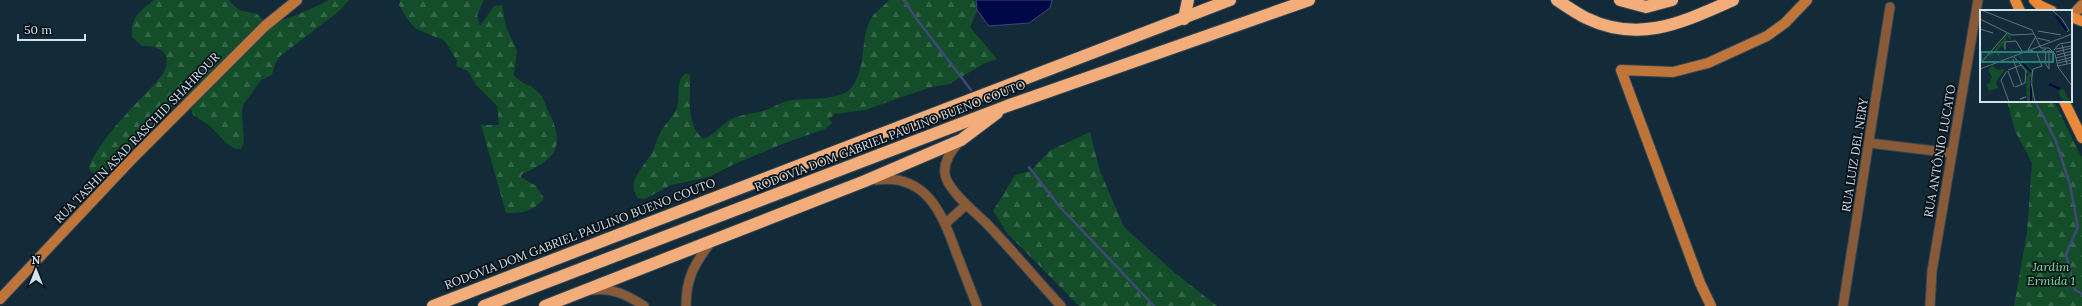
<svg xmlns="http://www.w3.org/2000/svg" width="2082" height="306" viewBox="0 0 2082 306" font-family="Lora,serif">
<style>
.forest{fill:url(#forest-firs)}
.water{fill:#000746;stroke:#3f4878}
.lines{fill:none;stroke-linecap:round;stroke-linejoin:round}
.stream{stroke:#3f4878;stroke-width:2.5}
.street-casing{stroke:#324755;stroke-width:11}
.secondary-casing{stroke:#324755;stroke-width:12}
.primary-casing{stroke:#324755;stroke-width:12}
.highway-casing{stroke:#324755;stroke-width:14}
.street{stroke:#895a37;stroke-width:9}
.secondary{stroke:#bf753a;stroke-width:10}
.primary{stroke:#ea8a39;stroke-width:10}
.highway{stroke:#f2ad7a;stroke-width:12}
.labels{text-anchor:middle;stroke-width:3.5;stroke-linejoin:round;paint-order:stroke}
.street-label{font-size:12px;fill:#d3e1eb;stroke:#081118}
.park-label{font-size:12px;font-style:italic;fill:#7de99e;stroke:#081118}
.inset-river{fill:none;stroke:#000746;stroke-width:2}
.inset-road{fill:none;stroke:#607380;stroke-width:1}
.view{fill:#23817a;fill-opacity:0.15;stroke:#23817a;stroke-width:2}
.inset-edge{fill:none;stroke:#d3e1eb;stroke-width:2}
</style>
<defs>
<pattern id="forest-firs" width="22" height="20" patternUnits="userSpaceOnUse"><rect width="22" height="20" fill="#134d29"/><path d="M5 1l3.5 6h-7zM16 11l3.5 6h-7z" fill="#346648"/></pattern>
</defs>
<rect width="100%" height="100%" fill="#132a39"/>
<g class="forest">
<path d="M154 0H228L239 10 257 14 268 25C277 23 323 5 328 0H349L338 12 279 57 275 64 272 75 261 80 243 105 242 113 244 142 241 149C229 150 220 135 211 127 206 123 199 119 193 115L188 98 171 108 116 165 97 174 90 171 89 166C105 131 138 104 163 74 173 55 162 45 142 46L132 37C130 18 140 11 154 0Z"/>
<path d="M400 0H484L477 15 480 26 494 6 502 5 506 27 517 50 514 75C522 85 531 84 539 93 544 98 546 108 550 114 566 149 553 160 522 174L521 177 536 186 544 198C532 212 525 213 506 213L481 125H499L497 106 476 85 468 71 456 66 457 61 445 41 416 29 408 20 399 5Z"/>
<path d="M889 0H974L977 11 970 27 997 59 985 63 949 84 928 88 865 110 835 114 829 119 832 123 825 129 785 143 734 164 709 177 671 185 645 199 638 198C624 181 647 165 653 150 656 144 657 138 660 133 664 124 675 116 677 107 681 94 674 83 686 73L689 74 690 77C691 100 685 123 703 139 714 136 720 125 730 120 741 114 751 114 763 111 771 109 779 103 788 101 804 97 842 102 852 87 868 65 859 38 872 17 876 11 884 6 889 0Z"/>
<path d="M2007 101H2054L2082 158V306H2014L2027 232 2032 163 2015 131Z"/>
<path d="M1090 132 1100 171 1124 227 1175 273 1217 306H1079L1007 233 993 211 1015 175 1031 171 1049 151Z"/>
</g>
<path class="water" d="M976 0H1052L1050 8 1029 23 989 26 977 10Z"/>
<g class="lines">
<g class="stream">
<path d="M904 0 916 18 971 90"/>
<path d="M2035 101 2056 141 2070 185 2078 227 2066 254 2075 290 2082 294"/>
<path d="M1029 167 1059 206 1154 306"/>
</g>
<g class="street-casing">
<g id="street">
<path d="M959 142C951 151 941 164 946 178 952 194 975 212 987 224 1012 250 1036 279 1061 306"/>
<path d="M1869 143 1952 153"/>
<path d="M876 180C926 173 942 213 956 252 963 270 970 288 977 306"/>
<path d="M946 223 966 205"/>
<path d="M593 290C612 287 629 296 644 306"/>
<path d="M686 306C686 278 694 265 710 243"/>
<path d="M1843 306 1890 7"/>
<path d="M1930 306 1932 271 1978 0"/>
</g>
</g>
<g class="secondary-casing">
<g id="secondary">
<path d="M2071 17 2082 5"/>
<path d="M0 299 132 159 265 26 297 0"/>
<path d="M1711 306 1700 283 1621 70 1673 72 1708 63 1767 36 1785 23 1807 0"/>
</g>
</g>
<g class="primary-casing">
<g id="primary">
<path d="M2015 0 2020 11"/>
<path d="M2034 0 2039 5 2052 11"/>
<path d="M2071 17 2082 21"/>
<path d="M2064 101 2082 138"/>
</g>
</g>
<g class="highway-casing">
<g id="highway">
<path d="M1557 0C1566 6 1576 13 1586 18 1640 44 1683 22 1733 0"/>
<path d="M1620 0 1646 7 1672 0"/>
<path d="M1184 19 1188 0"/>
<path d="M433 306 1230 0"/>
<path d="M484 306 1007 106 1309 0"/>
<path d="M545 306 865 181 961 140 997 113"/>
</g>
</g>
<use href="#street" class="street"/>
<use href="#secondary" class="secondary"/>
<use href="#primary" class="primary"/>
<use href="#highway" class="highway"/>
</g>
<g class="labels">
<g class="street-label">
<text transform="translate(890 136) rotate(-21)" y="4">RODOVIA DOM GABRIEL PAULINO BUENO COUTO</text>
<text transform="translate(137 138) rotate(-46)" y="4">RUA TASHIN ASAD RASCHID SHAHROUR</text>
<text transform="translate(1940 151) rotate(-80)" y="4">RUA ANTÔNIO LUCATO</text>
<text transform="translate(1855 155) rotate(-81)" y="4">RUA LUIZ DEL NERY</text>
<text transform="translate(580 234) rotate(-21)" y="4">RODOVIA DOM GABRIEL PAULINO BUENO COUTO</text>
</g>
<g class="park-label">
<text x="2051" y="271">Jardim<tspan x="2051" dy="14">Ermida 1</tspan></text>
</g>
</g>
<g transform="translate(1980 10)">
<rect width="92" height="92" fill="#132a39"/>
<path d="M27 23 31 25 30 30 27 25 25 38 21 36 18 39 20 49 15 41 10 47 8 45 6 42H13ZM39 46 53 60V92H47L46 69 49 63H46L36 48ZM13 55 17 60 25 59 16 72 18 78 9 81 6 73 9 74 12 67 8 60Z" fill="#134d29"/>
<path d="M81 79 84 80 90 92H84L78 82Z" fill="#134d29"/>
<path class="inset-river" d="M76 6 87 21M37 47 51 62M51 67V92M69 74 80 79"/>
<path class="inset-road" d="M1 0 52 20 61 38H69L75 44 78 57 92 76M72 0 82 9 89 20 87 22M0 9 32 25 53 24M0 19 13 23M58 21 81 25M57 28 70 31M82 35 87 54M76 39 91 36M25 40V32L36 31 42 41M48 40 56 26M50 40 58 43 66 39M74 40 79 34 91 32M66 42 65 53 69 59M76 42 92 38M77 45 92 41M34 47 46 61 45 73 35 77M76 48 92 44M33 49 42 75M77 51 92 47M78 53 92 50M0 54 27 23M78 56 92 53M0 59 92 24M69 59V40M28 60 41 55M27 61 21 70 29 92M28 61 34 77M40 89 46 87 40 89M55 92 51 72 53 59 62 56 57 44"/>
<path class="view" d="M1 42H73V52H1Z"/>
<rect width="92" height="92" class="inset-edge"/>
</g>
<g transform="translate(36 270)" stroke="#081118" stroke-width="3" paint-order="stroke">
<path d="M0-3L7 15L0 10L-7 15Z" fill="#d3e1eb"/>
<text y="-6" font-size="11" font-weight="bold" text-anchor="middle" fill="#d3e1eb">N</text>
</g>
<path d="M18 34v6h67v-6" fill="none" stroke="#d3e1eb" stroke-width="2"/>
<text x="24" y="34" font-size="12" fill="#d3e1eb" stroke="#081118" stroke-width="3" paint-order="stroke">50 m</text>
</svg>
